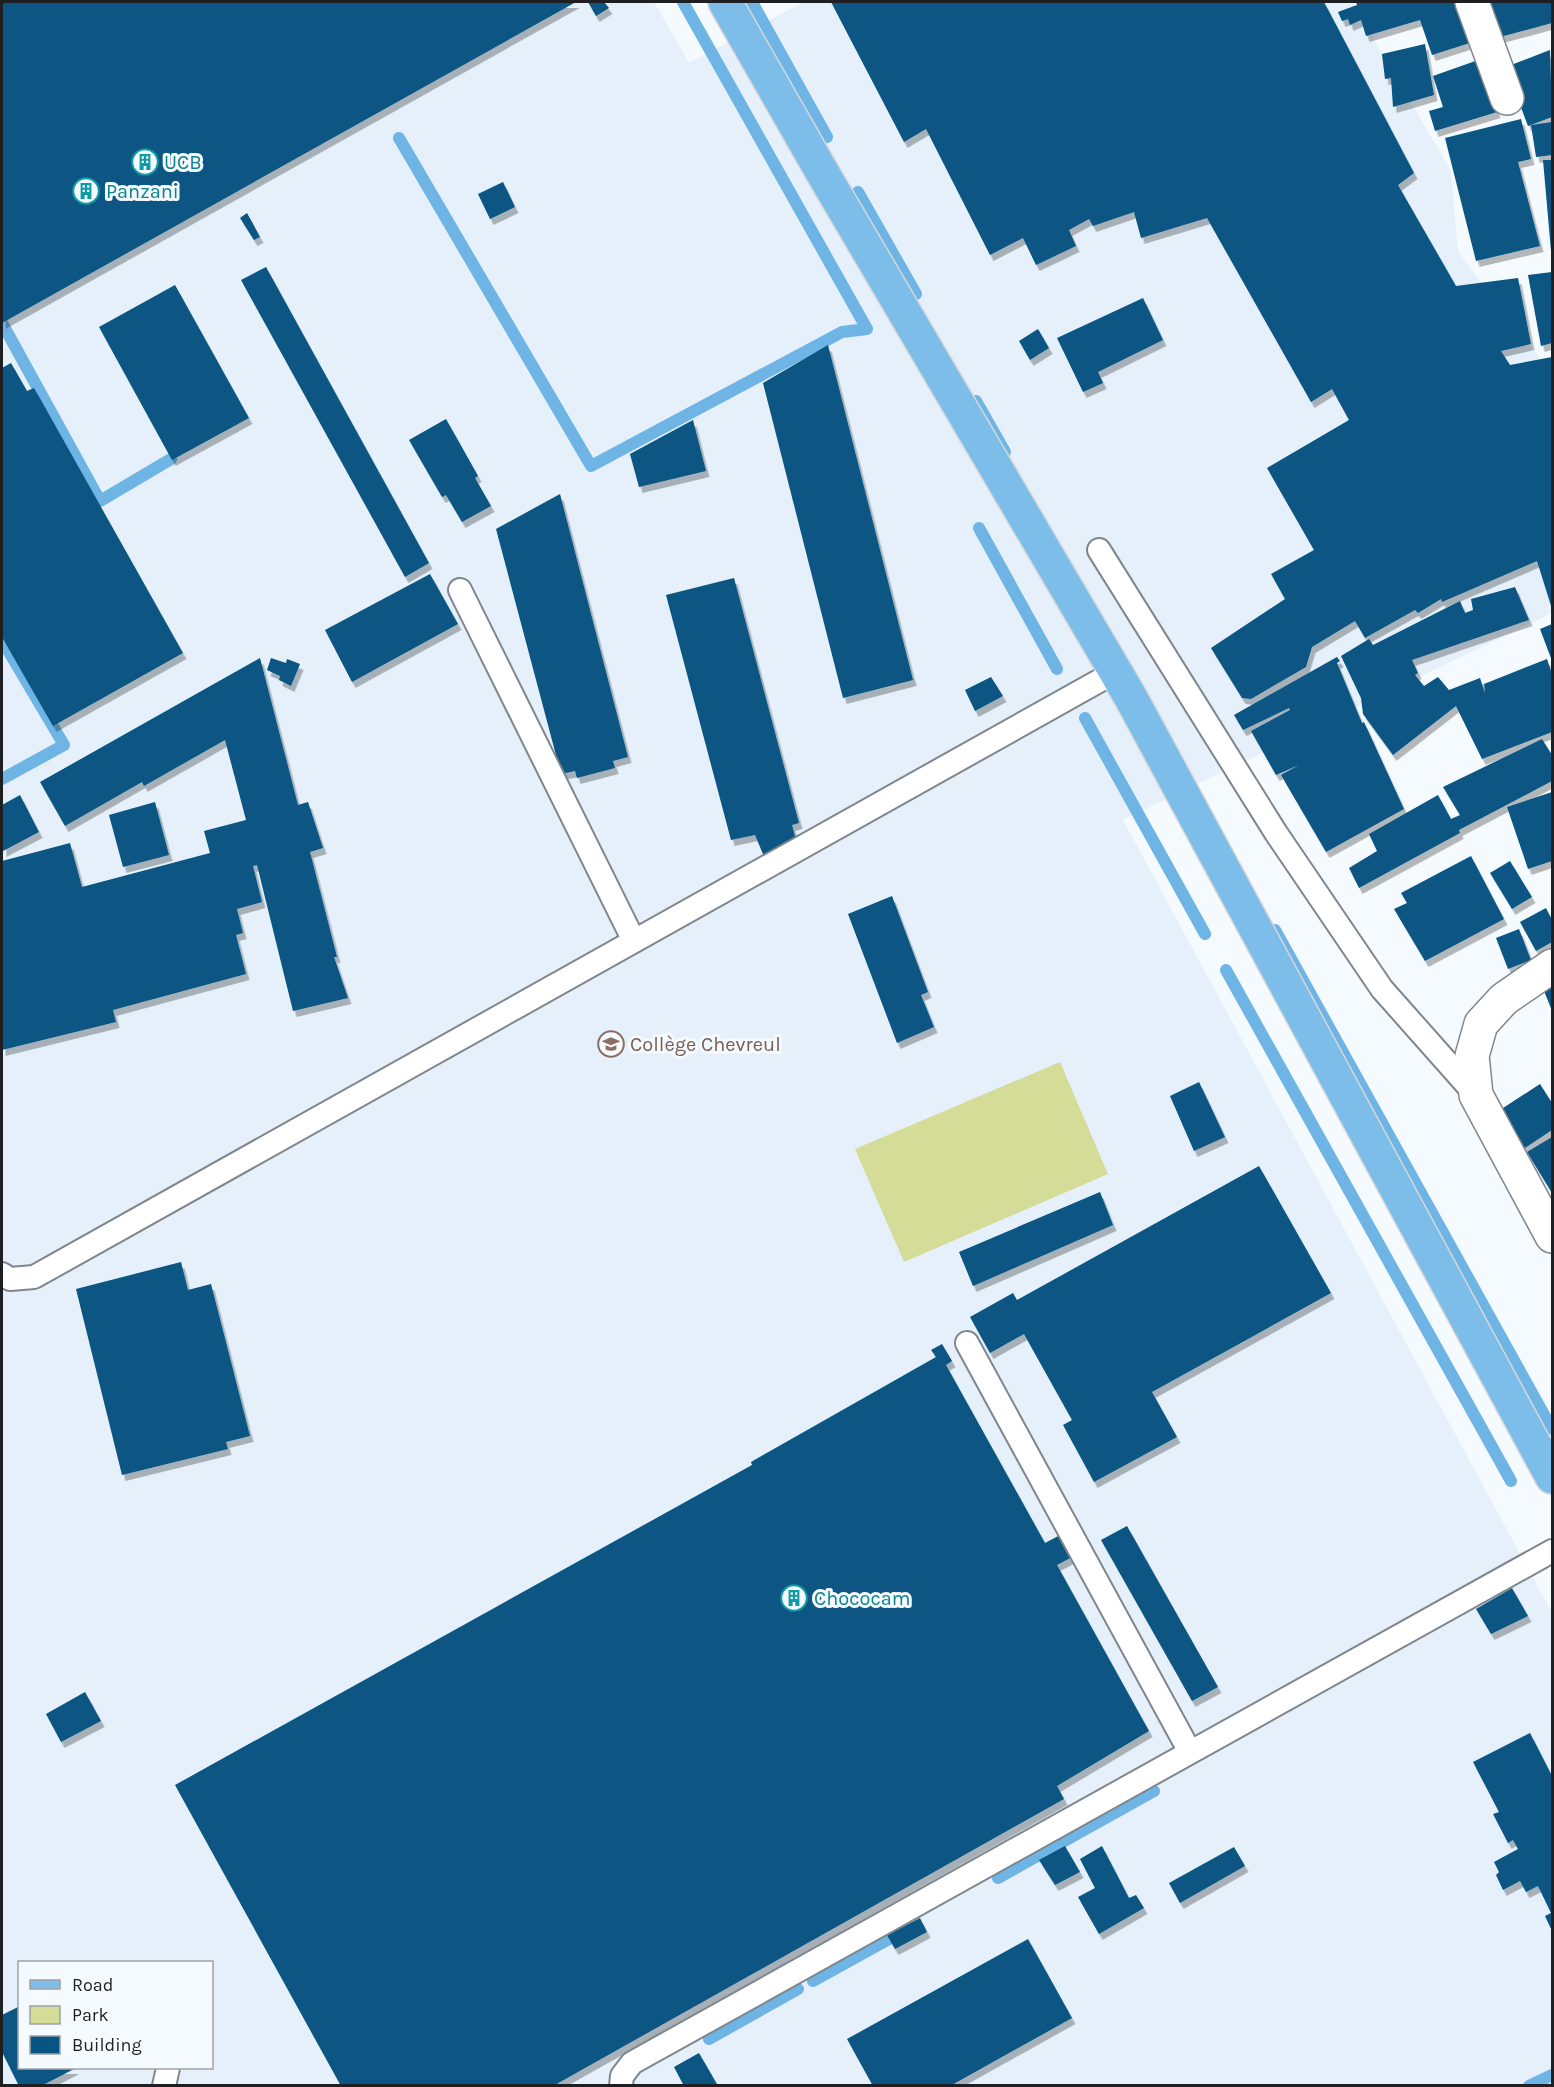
<svg xmlns="http://www.w3.org/2000/svg" width="1554" height="2087" viewBox="0 0 1554 2087" font-family="Karla,sans-serif">
<style>
.built{fill:#e5f0fa;fill-rule:evenodd}
.green{fill:#d4dc97}
.lines{fill:none;stroke-linecap:round;stroke-linejoin:round}
.stream{stroke:#6eb4e5;stroke-width:12}
.building{fill:#075582;filter:url(#shadow)}
.lane-casing{stroke:#7f868c;stroke-width:26}
.street-casing{stroke:#7f868c;stroke-width:36}
.primary-casing{stroke:#d6d7d7;stroke-width:36}
.lane{stroke:#fff;stroke-width:22}
.street{stroke:#fff;stroke-width:33}
.primary{stroke:#7cbee9;stroke-width:33}
.labels{text-anchor:middle;stroke-width:6;stroke-linejoin:round;paint-order:stroke}
.culture-label{font-size:20px;fill:#0d838f;stroke:#f5fafe;text-anchor:start}
.education-label{font-size:20px;fill:#785e54;stroke:#f5fafe;text-anchor:start}
</style>
<defs>
<filter id="shadow"><feDropShadow dx="3.5" dy="6" stdDeviation="0" flood-color="#0004"/></filter>
</defs>
<rect width="100%" height="100%" fill="#f5fafe"/>
<path class="built" d="M2 2H654L689 63 804 2H1352L1451 171 1458 252 1552 374V613L1123 820 1552 1613V2085L2 2086ZM20 1962H212V2068H20Z"/>
<path class="green" d="M1060 1062 1108 1174 904 1262 855 1149Z"/>
<g class="lines">
<g class="stream">
<path d="M752 2 827 137"/>
<path d="M399 138 591 466 842 332 867 329 683 2"/>
<path d="M858 192 916 294"/>
<path d="M2 323 100 501 171 459"/>
<path d="M976 401 1005 452"/>
<path d="M979 528 1057 669"/>
<path d="M2 640 64 745 2 779"/>
<path d="M1085 718 1205 934"/>
<path d="M1275 930 1552 1429"/>
<path d="M1226 970 1511 1481"/>
<path d="M998 1878 1154 1791"/>
<path d="M813 1981 889 1939"/>
<path d="M709 2039 798 1989"/>
<path d="M1529 2086 1552 2075"/>
</g>
</g>
<g class="building">
<path d="M2 2H576L2 323Z"/>
<path d="M588 2H604L609 8 596 16Z"/>
<path d="M831 2H1324L1414 173 1398 185 1456 286 1518 278 1531 344 1501 351 1510 365 1552 357V609L1537 561 1442 602 1441 599 1418 613 1415 610 1365 638 1355 621 1312 647 1306 667 1251 699 1242 698 1211 648 1285 599 1271 574 1314 550 1267 468 1349 420 1332 389 1311 402 1207 218 1141 238 1134 212 1093 226 1089 219 1069 230 1076 246 1036 265 1023 238 990 255 926 129 904 142Z"/>
<path d="M1356 2H1462L1476 41 1432 55 1420 20 1366 36 1361 20 1350 25 1348 19 1342 21 1338 12 1357 5Z"/>
<path d="M1487 2H1552V23L1500 37Z"/>
<path d="M1425 44 1434 95 1393 107 1391 78 1385 79 1382 54Z"/>
<path d="M1550 50 1552 117 1528 126 1506 67Z"/>
<path d="M1481 59 1497 112 1435 131 1429 111 1443 107 1433 76Z"/>
<path d="M1521 119 1531 159 1518 162 1540 246 1476 261 1445 138Z"/>
<path d="M1552 122V155L1536 157 1531 125Z"/>
<path d="M1543 160H1552V251H1551Z"/>
<path d="M503 182 515 207 490 219 478 194Z"/>
<path d="M247 213 260 237 254 240 240 218Z"/>
<path d="M266 267 429 563 405 577 241 280Z"/>
<path d="M1552 272V343L1541 346 1528 275Z"/>
<path d="M175 285 249 418 172 460 99 327Z"/>
<path d="M1143 298 1163 340 1098 372 1103 383 1083 392 1057 338Z"/>
<path d="M1038 329 1049 348 1030 360 1019 341Z"/>
<path d="M828 345 913 680 843 698 763 383Z"/>
<path d="M11 363 27 391 34 388 183 653 53 726 2 637V368Z"/>
<path d="M446 419 478 476 475 478 491 506 462 522 446 495 442 497 409 440Z"/>
<path d="M693 420 706 471 639 487 630 454Z"/>
<path d="M560 494 628 757 613 761 615 768 577 778 575 771 561 774 496 529Z"/>
<path d="M430 574 458 624 352 682 325 630Z"/>
<path d="M734 578 799 823 792 825 796 840 765 859 755 835 731 840 666 595Z"/>
<path d="M1515 587 1529 620 1412 660 1418 673 1415 675 1424 686 1438 677 1449 690 1480 678 1485 693 1484 684 1547 659 1552 674V732L1482 759 1456 706 1393 755 1363 714 1361 698 1341 656 1369 639 1373 645 1460 601 1465 613 1473 610 1471 599Z"/>
<path d="M1552 624V661L1540 629Z"/>
<path d="M1337 657 1340 661 1337 663 1362 723 1364 722 1404 809 1326 852 1281 775 1299 765 1276 775 1251 731 1290 710 1289 708 1243 730 1234 715Z"/>
<path d="M260 658 298 805 308 802 323 848 310 852 337 957H334L348 998 293 1011 257 865 253 866 262 902 237 909 243 933 236 935 246 974 113 1010 116 1022 2 1050V861L70 843 82 887 210 853 204 831 246 820 225 740 144 786 142 782 65 826 40 782Z"/>
<path d="M271 658 286 663 287 659 300 664 291 686 279 680 280 676 267 670Z"/>
<path d="M991 677 1003 696 975 711 965 690Z"/>
<path d="M1542 739 1552 755V781L1459 830 1460 833 1359 888 1349 868 1377 851 1369 834 1438 795 1451 819 1460 815 1443 787Z"/>
<path d="M1552 792V861L1528 869 1507 807Z"/>
<path d="M20 795 39 832 3 851 2 805Z"/>
<path d="M155 802 169 855 123 867 109 815Z"/>
<path d="M1471 856 1504 919 1425 961 1394 909 1407 903 1401 893Z"/>
<path d="M1510 861 1532 897 1512 909 1490 873Z"/>
<path d="M892 896 928 992 921 995 934 1027 897 1043 848 914Z"/>
<path d="M1546 908 1552 920V942L1536 951 1520 922Z"/>
<path d="M1519 929 1531 960 1508 969 1496 938Z"/>
<path d="M1552 972V1011L1539 978Z"/>
<path d="M1199 1082 1225 1137 1194 1151 1170 1096Z"/>
<path d="M1540 1084 1552 1103V1130L1525 1148 1500 1110Z"/>
<path d="M1552 1137V1193L1527 1152Z"/>
<path d="M1259 1166 1331 1293 1152 1392 1177 1437 1094 1482 1063 1425 1072 1420 1024 1334 990 1353 970 1317 1013 1293 1017 1300Z"/>
<path d="M1100 1192 1113 1225 973 1286 959 1252Z"/>
<path d="M181 1262 188 1290 211 1284 250 1436 226 1442 228 1449 122 1475 76 1289Z"/>
<path d="M942 1344 952 1361 946 1365 1045 1543 1064 1533 1076 1555 1057 1565 1149 1731 1057 1786 1064 1799 553 2086H341L175 1785 752 1465 751 1462 936 1357 931 1350Z"/>
<path d="M1127 1526 1218 1687 1192 1701 1101 1540Z"/>
<path d="M1512 1588 1528 1616 1491 1634 1476 1609Z"/>
<path d="M85 1692 101 1721 61 1742 46 1714Z"/>
<path d="M1530 1733 1552 1776V1931L1545 1916 1551 1913 1538 1886 1526 1892 1520 1881 1503 1890 1496 1875 1499 1872 1494 1862 1518 1849 1513 1840 1508 1843 1493 1814 1499 1812 1473 1762Z"/>
<path d="M1065 1846 1080 1872 1055 1885 1039 1860Z"/>
<path d="M1102 1846 1129 1898 1136 1895 1144 1908 1099 1934 1078 1897 1095 1888 1080 1859Z"/>
<path d="M1234 1847 1245 1866 1180 1903 1169 1883Z"/>
<path d="M920 1918 927 1932 895 1949 887 1935Z"/>
<path d="M1028 1939 1072 2018 950 2086H873L847 2039Z"/>
<path d="M20 2006V2068H76L41 2086H19L2 2052V2015Z"/>
<path d="M699 2053 718 2086H684L674 2067Z"/>
</g>
<g class="lines">
<g class="lane-casing">
<g id="lane">
<path d="M1099 550 1276 833 1382 989 1476 1095"/>
<path d="M460 590 634 941"/>
<path d="M2 1274 10 1279 34 1277 1115 672"/>
<path d="M967 1343 1190 1752"/>
<path d="M164 2086 168 2068"/>
<path d="M621 2086 622 2076 632 2063 1552 1551"/>
</g>
</g>
<g class="street-casing">
<g id="street">
<path d="M1472 2 1507 98"/>
<path d="M1552 966 1504 999 1481 1024 1472 1056 1476 1095 1552 1236"/>
</g>
</g>
<g class="primary-casing">
<path id="primary" d="M725 2 822 172 1131 698 1552 1477"/>
</g>
<use href="#lane" class="lane"/>
<use href="#street" class="street"/>
<use href="#primary" class="primary"/>
</g>
<defs>
<g id="building-ring" transform="scale(1.35)"><circle r="9.5" fill="#f5fafe" stroke="#0f9aa8" stroke-width="1.5"/><path d="M-4-6H4V6H1V3H-1V6H-4ZM-2.5-4.3h1.7v1.8h-1.7ZM.8-4.3h1.7v1.8H.8ZM-2.5-1h1.7V.8h-1.7ZM.8-1h1.7V.8H.8Z" fill="#0f9aa8"/></g>
<g id="school-ring" transform="scale(1.35)"><circle r="9.5" fill="#f5fafe" stroke="#8d6e63" stroke-width="1.5"/><path d="M0-5L7-2L0 1L-7-2ZM-4 1L0 2.5L4 1V4Q0 6-4 4Z" fill="#8d6e63"/></g>
</defs>
<g fill-rule="evenodd">
<use href="#building-ring" x="145" y="162"/>
<use href="#building-ring" x="86" y="191"/>
<use href="#school-ring" x="611" y="1044"/>
<use href="#building-ring" x="794" y="1598"/>
</g>
<g class="labels">
<g class="culture-label">
<text x="164" y="169">UCB</text>
<text x="106" y="198">Panzani</text>
<text x="814" y="1605">Chococam</text>
</g>
<g class="education-label">
<text x="630" y="1051">Collège Chevreul</text>
</g>
</g>
<rect width="1554" height="2087" fill="none" stroke="#1d1f22" stroke-width="6"/>
<rect x="18" y="1961" width="195" height="108" fill="#f5fafe" stroke="#9fa2a6" stroke-width="1.5"/>
<rect x="30" y="1980" width="30" height="9" fill="#7cbee9" stroke="#9fa2a6" stroke-width="1.5"/>
<text x="72" y="1991" font-size="18" fill="#1d1f22">Road</text>
<rect x="30" y="2006" width="30" height="18" fill="#d4dc97" stroke="#9fa2a6" stroke-width="1.5"/>
<text x="72" y="2021" font-size="18" fill="#1d1f22">Park</text>
<rect x="30" y="2036" width="30" height="18" fill="#075582" stroke="#9fa2a6" stroke-width="1.5"/>
<text x="72" y="2051" font-size="18" fill="#1d1f22">Building</text>
</svg>
